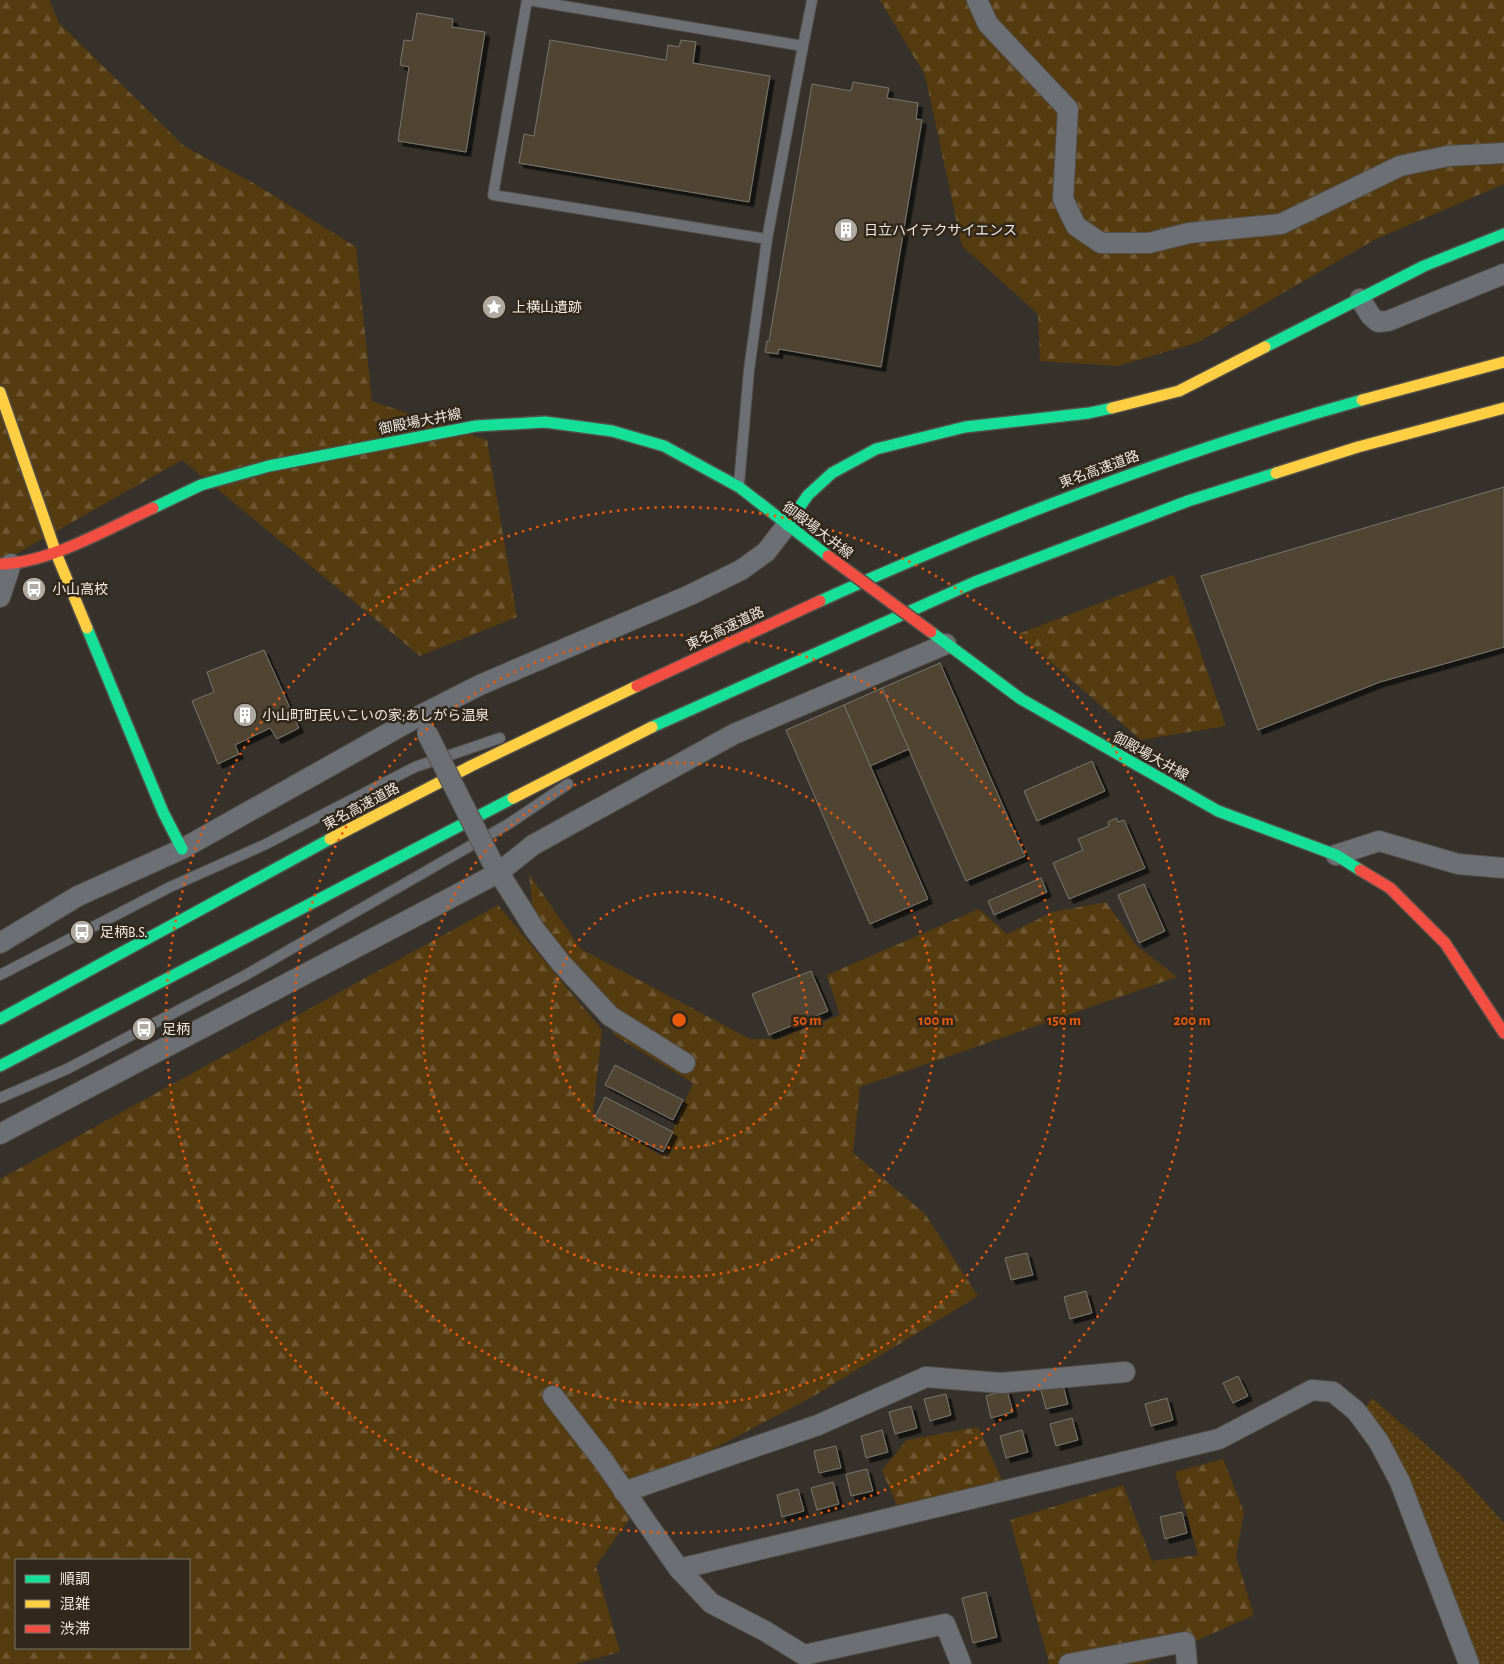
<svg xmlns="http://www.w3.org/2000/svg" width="1504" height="1664" viewBox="0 0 1504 1664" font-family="'Alegreya Sans','Noto Sans JP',sans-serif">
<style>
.grass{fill:url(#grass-dots)}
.forest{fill:url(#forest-firs);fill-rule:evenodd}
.building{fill:#4f4432;stroke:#7a766f;filter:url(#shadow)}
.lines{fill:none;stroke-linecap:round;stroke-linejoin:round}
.lane-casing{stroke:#534e48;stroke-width:12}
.street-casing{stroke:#534e48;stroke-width:22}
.fast-casing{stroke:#534e48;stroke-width:14}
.slow-casing{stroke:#534e48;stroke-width:14}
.jam-casing{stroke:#534e48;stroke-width:14}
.lane{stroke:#6c7075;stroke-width:10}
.street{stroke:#6c7075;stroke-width:20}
.fast{stroke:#16e098;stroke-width:11}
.slow{stroke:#ffcf43;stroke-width:11}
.jam{stroke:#f24e42;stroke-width:11}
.street-bridge-casing{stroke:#534e48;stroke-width:22;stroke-linecap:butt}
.jam-bridge-casing{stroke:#534e48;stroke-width:14;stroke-linecap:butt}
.street-bridge{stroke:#6c7075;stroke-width:20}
.jam-bridge{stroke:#f24e42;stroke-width:11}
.ring{fill:none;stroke:#e8590c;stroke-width:2.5;stroke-dasharray:2.5 5}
.labels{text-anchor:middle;stroke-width:5;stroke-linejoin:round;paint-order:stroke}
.poi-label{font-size:14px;fill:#f0e9e1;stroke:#31281b;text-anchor:start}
.street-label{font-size:14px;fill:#f0e9e1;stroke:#31281b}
.centre{fill:#e8590c;stroke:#31281b;stroke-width:2.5}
.ring-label{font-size:15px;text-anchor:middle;font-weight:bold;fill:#e8590c;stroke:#31281b;stroke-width:5;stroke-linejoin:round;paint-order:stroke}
</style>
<defs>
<pattern id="grass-dots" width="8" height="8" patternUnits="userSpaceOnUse" patternTransform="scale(1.25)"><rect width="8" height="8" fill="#553b10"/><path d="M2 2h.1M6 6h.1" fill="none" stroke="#6e5732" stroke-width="1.8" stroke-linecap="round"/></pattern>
<pattern id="forest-firs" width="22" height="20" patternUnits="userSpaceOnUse" patternTransform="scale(1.25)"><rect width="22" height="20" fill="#553b10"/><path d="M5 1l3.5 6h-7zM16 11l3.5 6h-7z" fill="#6e5732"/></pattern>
<filter id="shadow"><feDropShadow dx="4.5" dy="4.5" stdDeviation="0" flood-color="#0009"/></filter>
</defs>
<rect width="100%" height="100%" fill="#36312a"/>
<path class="grass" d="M1372 1398 1460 1474 1504 1523V1664H1471L1360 1416Z"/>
<g class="forest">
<path d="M0 0H50V2L59 23 184 146 255 184 356 247 372 401 487 440 517 617 420 656 182 460 0 563Z"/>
<path d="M880 0H1504V184L1374 240 1199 342 1118 366 1040 361 1038 314 962 246 925 75Z"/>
<path d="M1174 575 1226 726 1141 740 1018 634Z"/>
<path d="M529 874 581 949 750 1039H778L840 1015 827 975 979 909 1007 934 1053 912 1106 902 1137 946 1177 977 860 1087 853 1153 925 1214 978 1296 812 1397 658 1478 596 1566 620 1652 575 1664H0V1179L498 905 602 1030 593 1114 662 1156 693 1083 617 1037 535 930ZM16 1560H189V1648H16Z"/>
<path d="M978 1427 1003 1482 900 1513 882 1470 907 1440Z"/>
<path d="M1223 1459 1244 1512 1236 1557 1254 1615 1144 1664H1048L1049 1663 1010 1520 1123 1485 1152 1561 1198 1555 1175 1472Z"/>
</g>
<g class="building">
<path d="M417 13 453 19 452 27 485 32 466 152 398 141 409 67 400 65 404 40 412 41Z"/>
<path d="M550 40 666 60 668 45 679 47 681 40 696 42 693 63 770 76 749 202 519 163 524 134 534 136Z"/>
<path d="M853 82 889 88 887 98 918 103 916 119 922 120 881 367 779 349 778 354 765 352 767 341H769L812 84 851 91Z"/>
<path d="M1504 487V647L1380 682 1258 730 1201 576Z"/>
<path d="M264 650 299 728 277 739 270 728 235 745 239 754 218 764 192 701 214 692 207 672Z"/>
<path d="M940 663 1025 856 966 881 882 688Z"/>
<path d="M882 688 909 749 870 766 844 705Z"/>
<path d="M844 705 928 899 870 924 786 730Z"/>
<path d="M1092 761 1105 791 1037 821 1024 791Z"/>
<path d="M1116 818 1118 822 1124 820 1145 868 1069 899 1053 863 1083 850 1078 839 1109 826 1108 822Z"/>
<path d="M1041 878 1047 892 994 915 988 901Z"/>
<path d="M1144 884 1165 931 1139 943 1118 895Z"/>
<path d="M811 971 828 1011 769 1035 752 994Z"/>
<path d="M615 1065 683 1100 673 1120 605 1085Z"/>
<path d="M605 1097 673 1132 663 1152 595 1117Z"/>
<path d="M1027 1253 1033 1275 1011 1280 1005 1258Z"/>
<path d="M1086 1291 1092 1313 1070 1319 1064 1297Z"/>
<path d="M1238 1376 1248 1396 1233 1403 1223 1383Z"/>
<path d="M1062 1382 1068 1404 1046 1409 1040 1387Z"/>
<path d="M1007 1390 1013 1412 991 1418 986 1396Z"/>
<path d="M946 1394 951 1415 930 1421 924 1399Z"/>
<path d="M1167 1398 1173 1420 1151 1426 1145 1404Z"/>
<path d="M911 1406 917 1428 895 1434 889 1412Z"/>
<path d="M1072 1418 1078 1440 1056 1446 1050 1424Z"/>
<path d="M882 1430 888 1452 866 1458 861 1436Z"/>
<path d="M1022 1430 1028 1452 1006 1458 1000 1436Z"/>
<path d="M836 1446 841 1468 819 1473 814 1451Z"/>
<path d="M867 1469 873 1491 851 1496 846 1474Z"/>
<path d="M833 1482 839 1504 817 1510 811 1488Z"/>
<path d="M798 1489 804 1511 782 1517 777 1495Z"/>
<path d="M1182 1512 1187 1533 1165 1539 1160 1517Z"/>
<path d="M986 1592 997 1637 973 1643 962 1598Z"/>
</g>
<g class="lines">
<g class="lane-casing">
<g id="lane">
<path d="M527 0 493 195 767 239 749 370 739 484"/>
<path d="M528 0 803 46 812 0"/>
<path d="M767 239 803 46"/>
<path d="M0 975 170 887 264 845 415 767 500 738"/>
<path d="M0 1098 67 1069 244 976 510 823 568 784"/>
</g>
</g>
<g class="street-casing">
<g id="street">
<path d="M977 0 988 24 1068 109 1063 199 1076 226 1101 243H1149L1189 233 1281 224 1400 166 1448 156 1504 153"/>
<path d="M1360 299 1371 316 1378 322 1388 321 1504 274"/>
<path d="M0 597 11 564"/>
<path d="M1336 855 1379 841 1458 864 1504 868"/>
<path d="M492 862 535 930 561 963 610 1016 685 1063"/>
<path d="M0 943 78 896 182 849 419 716 480 685 690 595 741 570 766 552 787 525"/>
<path d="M0 1134 498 873 533 845 734 734 946 644"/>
<path d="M553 1396 602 1459 679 1569 1219 1439 1312 1390 1333 1392 1355 1410 1360 1416 1379 1442 1400 1482 1469 1664"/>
<path d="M624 1492 818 1425 926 1377 1001 1383 1125 1372"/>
<path d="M679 1569 711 1603 765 1631 804 1655 945 1624 961 1664"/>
<path d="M1069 1664 1185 1642 1187 1664"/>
</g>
</g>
<g class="fast-casing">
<g id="fast">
<path d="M1265 347 1424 266 1504 234"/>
<path d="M153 508 201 485 269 466 476 426 545 422 612 431 664 446 739 487 828 556"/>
<path d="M787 525 808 495 832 473 876 449 965 427 1089 413 1112 408"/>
<path d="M820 601C997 521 1176 452 1362 400"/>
<path d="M87 628 163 812 182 849"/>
<path d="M931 632 1021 699 1218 811 1336 855 1360 870"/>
<path d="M652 727 975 582 1188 501 1276 473"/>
<path d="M0 1019 330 839"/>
<path d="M0 1066 513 798"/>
</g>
</g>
<g class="slow-casing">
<g id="slow">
<path d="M0 392 56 553 87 628"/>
<path d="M1362 400 1504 362"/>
<path d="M1112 408 1179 391 1265 347"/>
<path d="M1276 473 1358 447 1504 408"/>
<path d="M513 798 652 727"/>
<path d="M330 839 471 766 637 686"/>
</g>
</g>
<g class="jam-casing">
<g id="jam">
<path d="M0 564C48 564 109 528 153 508"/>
<path d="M637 686 820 601"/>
<path d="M1360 870 1390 888 1445 943 1504 1033"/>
</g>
</g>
<use href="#lane" class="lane"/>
<use href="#street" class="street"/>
<use href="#fast" class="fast"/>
<use href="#slow" class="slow"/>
<use href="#jam" class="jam"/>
<g class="street-bridge-casing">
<path id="street-bridge" d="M427 733 492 862"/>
</g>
<g class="jam-bridge-casing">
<path id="jam-bridge" d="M828 556 931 632"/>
</g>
<use href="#street-bridge" class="street-bridge"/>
<use href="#jam-bridge" class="jam-bridge"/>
</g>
<g class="ring">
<circle cx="679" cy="1020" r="128"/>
<circle cx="679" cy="1020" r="257"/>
<circle cx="679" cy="1020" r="385"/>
<circle cx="679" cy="1020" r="513"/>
</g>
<defs>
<g id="building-disc" transform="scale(1.25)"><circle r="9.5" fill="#afa9a1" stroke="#31281b"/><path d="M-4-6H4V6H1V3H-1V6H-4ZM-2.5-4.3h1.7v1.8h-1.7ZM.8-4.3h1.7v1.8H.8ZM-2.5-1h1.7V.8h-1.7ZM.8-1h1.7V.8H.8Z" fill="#fff"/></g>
<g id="sight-disc" transform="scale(1.25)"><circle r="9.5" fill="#afa9a1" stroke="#31281b"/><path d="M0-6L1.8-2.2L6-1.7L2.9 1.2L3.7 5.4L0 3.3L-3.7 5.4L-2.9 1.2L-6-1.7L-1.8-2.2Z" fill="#fff"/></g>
<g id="bus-disc" transform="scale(1.25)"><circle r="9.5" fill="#afa9a1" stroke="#31281b"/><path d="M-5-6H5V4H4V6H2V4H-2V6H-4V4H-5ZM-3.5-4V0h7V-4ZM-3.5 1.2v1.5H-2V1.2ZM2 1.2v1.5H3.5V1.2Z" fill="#fff"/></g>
</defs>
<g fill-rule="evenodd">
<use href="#building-disc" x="846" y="230"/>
<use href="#sight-disc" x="494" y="307"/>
<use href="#bus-disc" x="34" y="589"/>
<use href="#building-disc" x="245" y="715"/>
<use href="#bus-disc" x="82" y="932"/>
<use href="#bus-disc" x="144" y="1029"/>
</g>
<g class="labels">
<g class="poi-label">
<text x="864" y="235">日立ハイテクサイエンス</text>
<text x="512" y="312">上横山遺跡</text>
<text x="52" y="594">小山高校</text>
<text x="262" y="720">小山町町民いこいの家;あしがら温泉</text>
<text x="100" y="937">足柄B.S.</text>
<text x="162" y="1034">足柄</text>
</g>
<g class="street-label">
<text transform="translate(420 421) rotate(-11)" y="5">御殿場大井線</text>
<text transform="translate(1099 469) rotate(-20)" y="5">東名高速道路</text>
<text transform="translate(818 530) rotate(37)" y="5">御殿場大井線</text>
<text transform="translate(725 628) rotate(-25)" y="5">東名高速道路</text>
<text transform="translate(1151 756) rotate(29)" y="5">御殿場大井線</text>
<text transform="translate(361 806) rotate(-28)" y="5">東名高速道路</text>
</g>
</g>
<circle cx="679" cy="1020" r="8" class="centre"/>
<g class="ring-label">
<text x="807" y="1025">50 m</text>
<text x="936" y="1025">100 m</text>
<text x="1064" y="1025">150 m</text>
<text x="1192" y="1025">200 m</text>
</g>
<rect x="15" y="1559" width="175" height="90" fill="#31281b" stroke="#7d756a"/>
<rect x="25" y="1575" width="25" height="8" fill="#16e098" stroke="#7d756a"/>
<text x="60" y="1584" font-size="15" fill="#f0e9e1">順調</text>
<rect x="25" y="1600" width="25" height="8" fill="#ffcf43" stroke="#7d756a"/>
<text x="60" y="1609" font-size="15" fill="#f0e9e1">混雑</text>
<rect x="25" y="1625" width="25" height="8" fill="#f24e42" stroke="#7d756a"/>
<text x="60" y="1634" font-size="15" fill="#f0e9e1">渋滞</text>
</svg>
